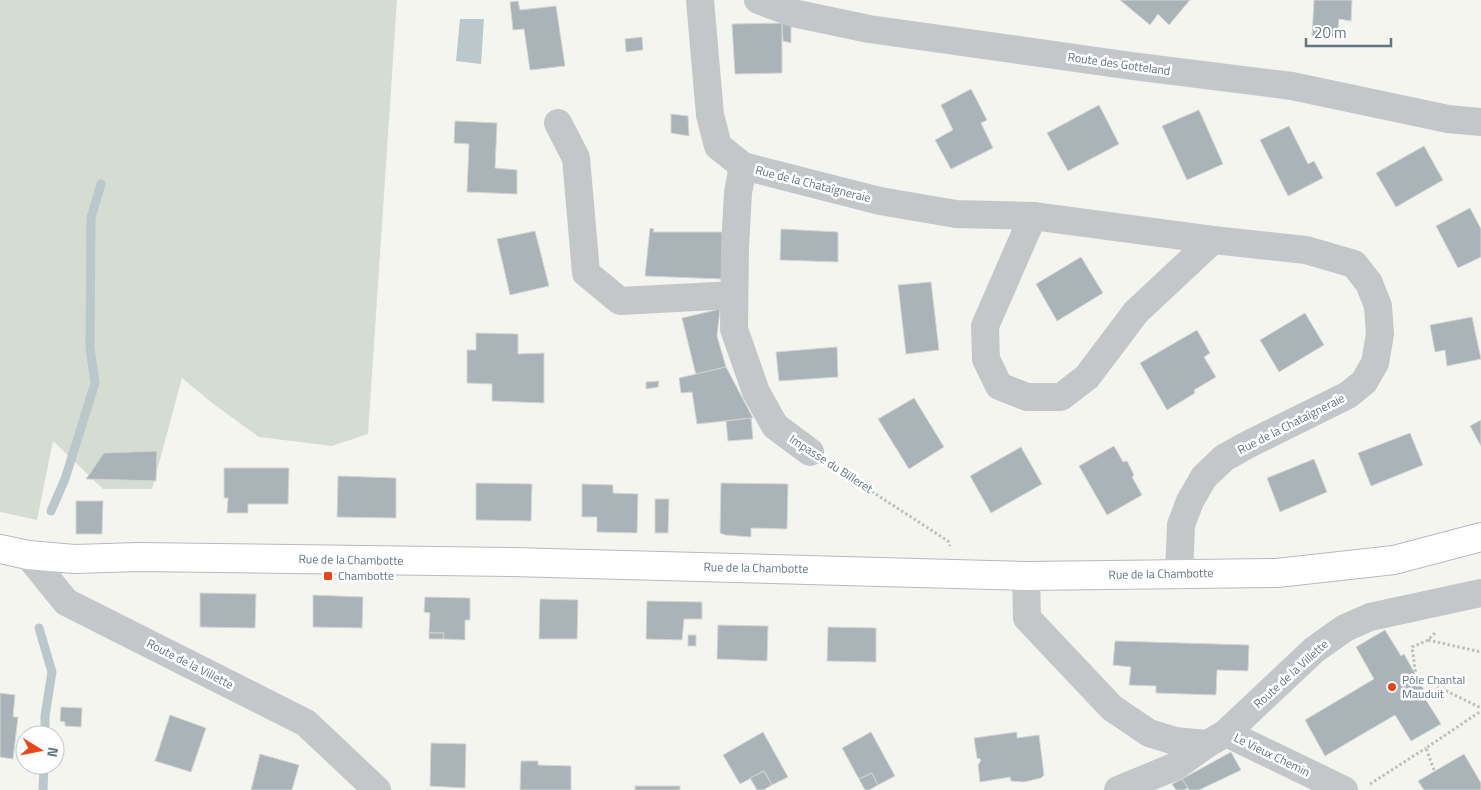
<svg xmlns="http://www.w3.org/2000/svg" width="1481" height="790" viewBox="0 0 1481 790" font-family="'Titillium Web',sans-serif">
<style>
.green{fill:#d5dcd1}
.water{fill:#bac7cb}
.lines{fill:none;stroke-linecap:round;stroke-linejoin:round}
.stream{stroke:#bac7cb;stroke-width:9}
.building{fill:#aab3b7;stroke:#d6d6d3}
.major-casing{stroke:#b6babe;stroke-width:30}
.path{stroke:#bdbfc1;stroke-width:3;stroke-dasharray:2.5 2.5;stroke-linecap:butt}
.minor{stroke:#c4c7ca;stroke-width:28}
.major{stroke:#fff;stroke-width:28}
.poi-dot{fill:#ec4518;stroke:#fff;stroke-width:2}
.labels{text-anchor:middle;stroke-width:5;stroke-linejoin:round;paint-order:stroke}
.street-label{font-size:12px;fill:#627583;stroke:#fff}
.poi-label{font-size:12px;fill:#627583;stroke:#fff;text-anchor:start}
</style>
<rect width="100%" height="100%" fill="#f5f5f0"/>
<path class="green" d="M0 0H397L368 434 332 446 259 437 212 403 182 378 152 489H103L53 441 37 520 0 512Z"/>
<path class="water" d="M460 19H484L481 64 456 61Z"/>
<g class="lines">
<g class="stream">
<path d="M51 511 65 479 95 383 90 348 91 218 101 184"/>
<path d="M39 628 52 672 45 716V735"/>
<path d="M43 790 44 765"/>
</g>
</g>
<g class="building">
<path d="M1120 0H1190L1169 25 1158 14 1150 25Z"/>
<path d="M1314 0H1352L1351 21 1339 19 1337 37 1312 36Z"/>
<path d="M518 1 520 10 556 6 565 66 530 70 524 29 513 30 510 2Z"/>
<path d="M782 23 791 24V43L783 41Z"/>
<path d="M782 23V73L735 74 732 24Z"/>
<path d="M642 37 643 50 626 52 625 39Z"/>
<path d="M971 89 987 120 981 123 993 148 951 169 935 140 953 130 941 105Z"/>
<path d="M1099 105 1119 144 1068 171 1047 133Z"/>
<path d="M1199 110 1223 164 1187 180 1162 126Z"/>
<path d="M671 114 688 116 689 136 671 133Z"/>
<path d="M455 121 497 123 495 168 517 170V194L467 192 469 144 454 143Z"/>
<path d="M1289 126 1308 164 1314 161 1323 178 1288 196 1260 140Z"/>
<path d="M1424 146 1443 180 1396 207 1376 173Z"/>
<path d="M1470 208 1481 229V257L1458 268 1436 226Z"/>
<path d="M650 228 654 229 653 232H722L723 279 645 276Z"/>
<path d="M781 229 838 232V262L780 260Z"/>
<path d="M535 231 549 286 510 295 497 239Z"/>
<path d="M1081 257 1103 293 1057 321 1036 284Z"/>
<path d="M931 282 939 350 906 354 898 285Z"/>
<path d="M720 309 717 336 726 367 696 375 682 318Z"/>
<path d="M1305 313 1324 345 1279 372 1260 340Z"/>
<path d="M1472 317 1481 359 1447 366 1445 350 1435 352 1430 325Z"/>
<path d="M1197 330 1210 353 1204 357 1216 377 1194 390 1195 393 1167 410 1140 363Z"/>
<path d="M476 333 518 334V354L544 353V403L492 401V384L467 383V350H476Z"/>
<path d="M837 347 838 377 779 381 776 352Z"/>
<path d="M726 367 753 418 697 424 692 392 681 393 679 378Z"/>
<path d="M659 381 658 387 646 389V382Z"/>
<path d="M914 398 944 447 909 469 878 419Z"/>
<path d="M751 418 753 439 728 441 726 421Z"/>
<path d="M1481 420V446L1470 426Z"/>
<path d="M1410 433 1423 465 1371 486 1358 453Z"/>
<path d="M1114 446 1123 462 1127 461 1134 475 1132 477 1142 495 1107 515 1079 466Z"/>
<path d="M1021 447 1042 484 991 513 970 476Z"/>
<path d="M157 451 156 481 86 479 104 453Z"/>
<path d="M1314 459 1327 492 1280 512 1267 478Z"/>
<path d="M224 468H289L288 504H248V513H227L228 498H224Z"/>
<path d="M338 476 396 478V518L337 517Z"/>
<path d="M476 483 532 484 531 521 476 520Z"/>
<path d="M721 483 788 484 787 529 751 528V537L725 535 720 533Z"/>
<path d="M582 484 613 485V493L638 494 637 533 597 532V517H582Z"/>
<path d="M655 499H669L668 533H655Z"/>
<path d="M76 501H103L102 534H76Z"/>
<path d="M200 593 256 594 255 628 200 627Z"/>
<path d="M313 595 363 597 362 628 313 627Z"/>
<path d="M425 597 470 598V620H465V640L443 639 444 633H429L430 613 424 612Z"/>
<path d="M540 599 578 600 577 639H539Z"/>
<path d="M647 601 702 602V619H684L682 640 646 639Z"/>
<path d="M718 625 768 626 767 661 717 659Z"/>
<path d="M828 627 876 628V662L827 661Z"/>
<path d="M1385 630 1401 656 1404 654 1427 695 1424 697 1441 724 1411 741 1395 715 1325 756 1305 720 1374 679 1356 647Z"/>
<path d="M429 633H444L443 639H429Z"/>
<rect x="688" y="635" width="8" height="11"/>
<path d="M1115 641 1249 645 1248 671 1217 670 1216 695 1156 693V686L1129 685 1131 667 1113 665Z"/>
<path d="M0 693 15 695 13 717H18L13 759 0 757Z"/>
<path d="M61 707 82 708 81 727 65 726V722L60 721Z"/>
<path d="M170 715 206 728 191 772 155 761Z"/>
<path d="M763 732 788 777 772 785 764 771 740 784 723 755Z"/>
<path d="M871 732 895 776 878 785 872 773 859 779 842 748Z"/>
<path d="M1017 732V738L1039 735 1044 775 1041 778 1024 782 1011 781 1010 777 980 782 978 765 981 760 980 759 977 758 974 738Z"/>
<path d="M431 743 466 744 465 788 430 786Z"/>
<path d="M1231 752 1241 770 1199 790H1189L1182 779Z"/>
<path d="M260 754 299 765 292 790H251Z"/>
<path d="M1464 754 1481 783V790H1424L1418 781Z"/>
<path d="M521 761H538V765L571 766V790H520Z"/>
<path d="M764 771 772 785 763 790H757L750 778Z"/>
<path d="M872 773 878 785 869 790H865L859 779Z"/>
<path d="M1182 779 1188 788 1184 790H1176L1172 784Z"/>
<rect x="635" y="786" width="45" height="4"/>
</g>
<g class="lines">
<g class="major-casing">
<path id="major" d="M0 549 28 555 75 559 138 557 512 562 1026 576 1277 573 1394 560 1481 537"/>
</g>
<g class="path">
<path d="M834 467 948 541 950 546"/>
<path d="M1435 633 1428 640 1481 652"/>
<path d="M1428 640 1412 647 1416 676 1481 708"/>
<path d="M1434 770 1426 748 1481 711"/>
<path d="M1370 784 1426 748"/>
</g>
<g class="minor">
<path d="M700 0 710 115 718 146 743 166 880 201 956 214 1033 216 1213 240 1306 250 1354 264 1369 283 1378 306 1380 334 1375 363 1364 382 1348 395 1247 445 1224 458 1204 477 1190 501 1181 525 1179 575"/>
<path d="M758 0 793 13 869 29 1132 66 1292 86 1448 119 1481 122"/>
<path d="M558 123 576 158 586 273 620 301 734 295"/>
<path d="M743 166 738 193 735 248 734 329 756 392 775 426 810 452"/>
<path d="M1033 216 985 326 986 359 999 386 1027 397H1061L1087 377 1136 312 1213 240"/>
<path d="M28 555 66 602 306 723 377 790"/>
<path d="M1026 576 1027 618 1112 708 1149 733 1175 741 1207 744"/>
<path d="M1226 733 1344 790"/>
<path d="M1118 790 1176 766 1207 744 1226 733 1314 650 1345 628 1370 617 1481 593"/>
</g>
<use href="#major" class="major"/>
</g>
<g class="poi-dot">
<rect x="323" y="571" width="10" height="10" rx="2.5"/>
<circle cx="1392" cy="687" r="5"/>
</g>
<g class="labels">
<g class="street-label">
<text transform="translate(1119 64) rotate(8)" y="4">Route des Gotteland</text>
<text transform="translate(813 184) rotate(14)" y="4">Rue de la Chataîgneraie</text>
<text transform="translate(1291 424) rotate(-27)" y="4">Rue de la Chataîgneraie</text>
<text transform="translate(831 464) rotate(33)" y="4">Impasse du Billeret</text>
<text transform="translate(351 560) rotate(1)" y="4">Rue de la Chambotte</text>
<text transform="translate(756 568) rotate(1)" y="4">Rue de la Chambotte</text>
<text transform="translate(1161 574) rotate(-1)" y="4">Rue de la Chambotte</text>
<text transform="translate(190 664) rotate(27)" y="4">Route de la Villette</text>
<text transform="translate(1291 674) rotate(-42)" y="4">Route de la Villette</text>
<text transform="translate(1272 755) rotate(26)" y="4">Le Vieux Chemin</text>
</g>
<g class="poi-label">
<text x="338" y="580">Chambotte</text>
<text x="1402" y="684">Pôle Chantal<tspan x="1402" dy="14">Mauduit</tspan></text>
</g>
</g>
<g transform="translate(40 750) rotate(100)"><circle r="24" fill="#ffffff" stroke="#c0c8cd"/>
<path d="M0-4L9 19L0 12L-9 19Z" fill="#ec4518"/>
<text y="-8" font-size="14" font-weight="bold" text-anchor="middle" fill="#627583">N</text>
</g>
<path d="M1306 38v8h85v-8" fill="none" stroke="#627583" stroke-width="2.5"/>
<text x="1314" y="38" font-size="15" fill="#627583" stroke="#ffffff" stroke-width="4" paint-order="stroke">20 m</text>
</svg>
